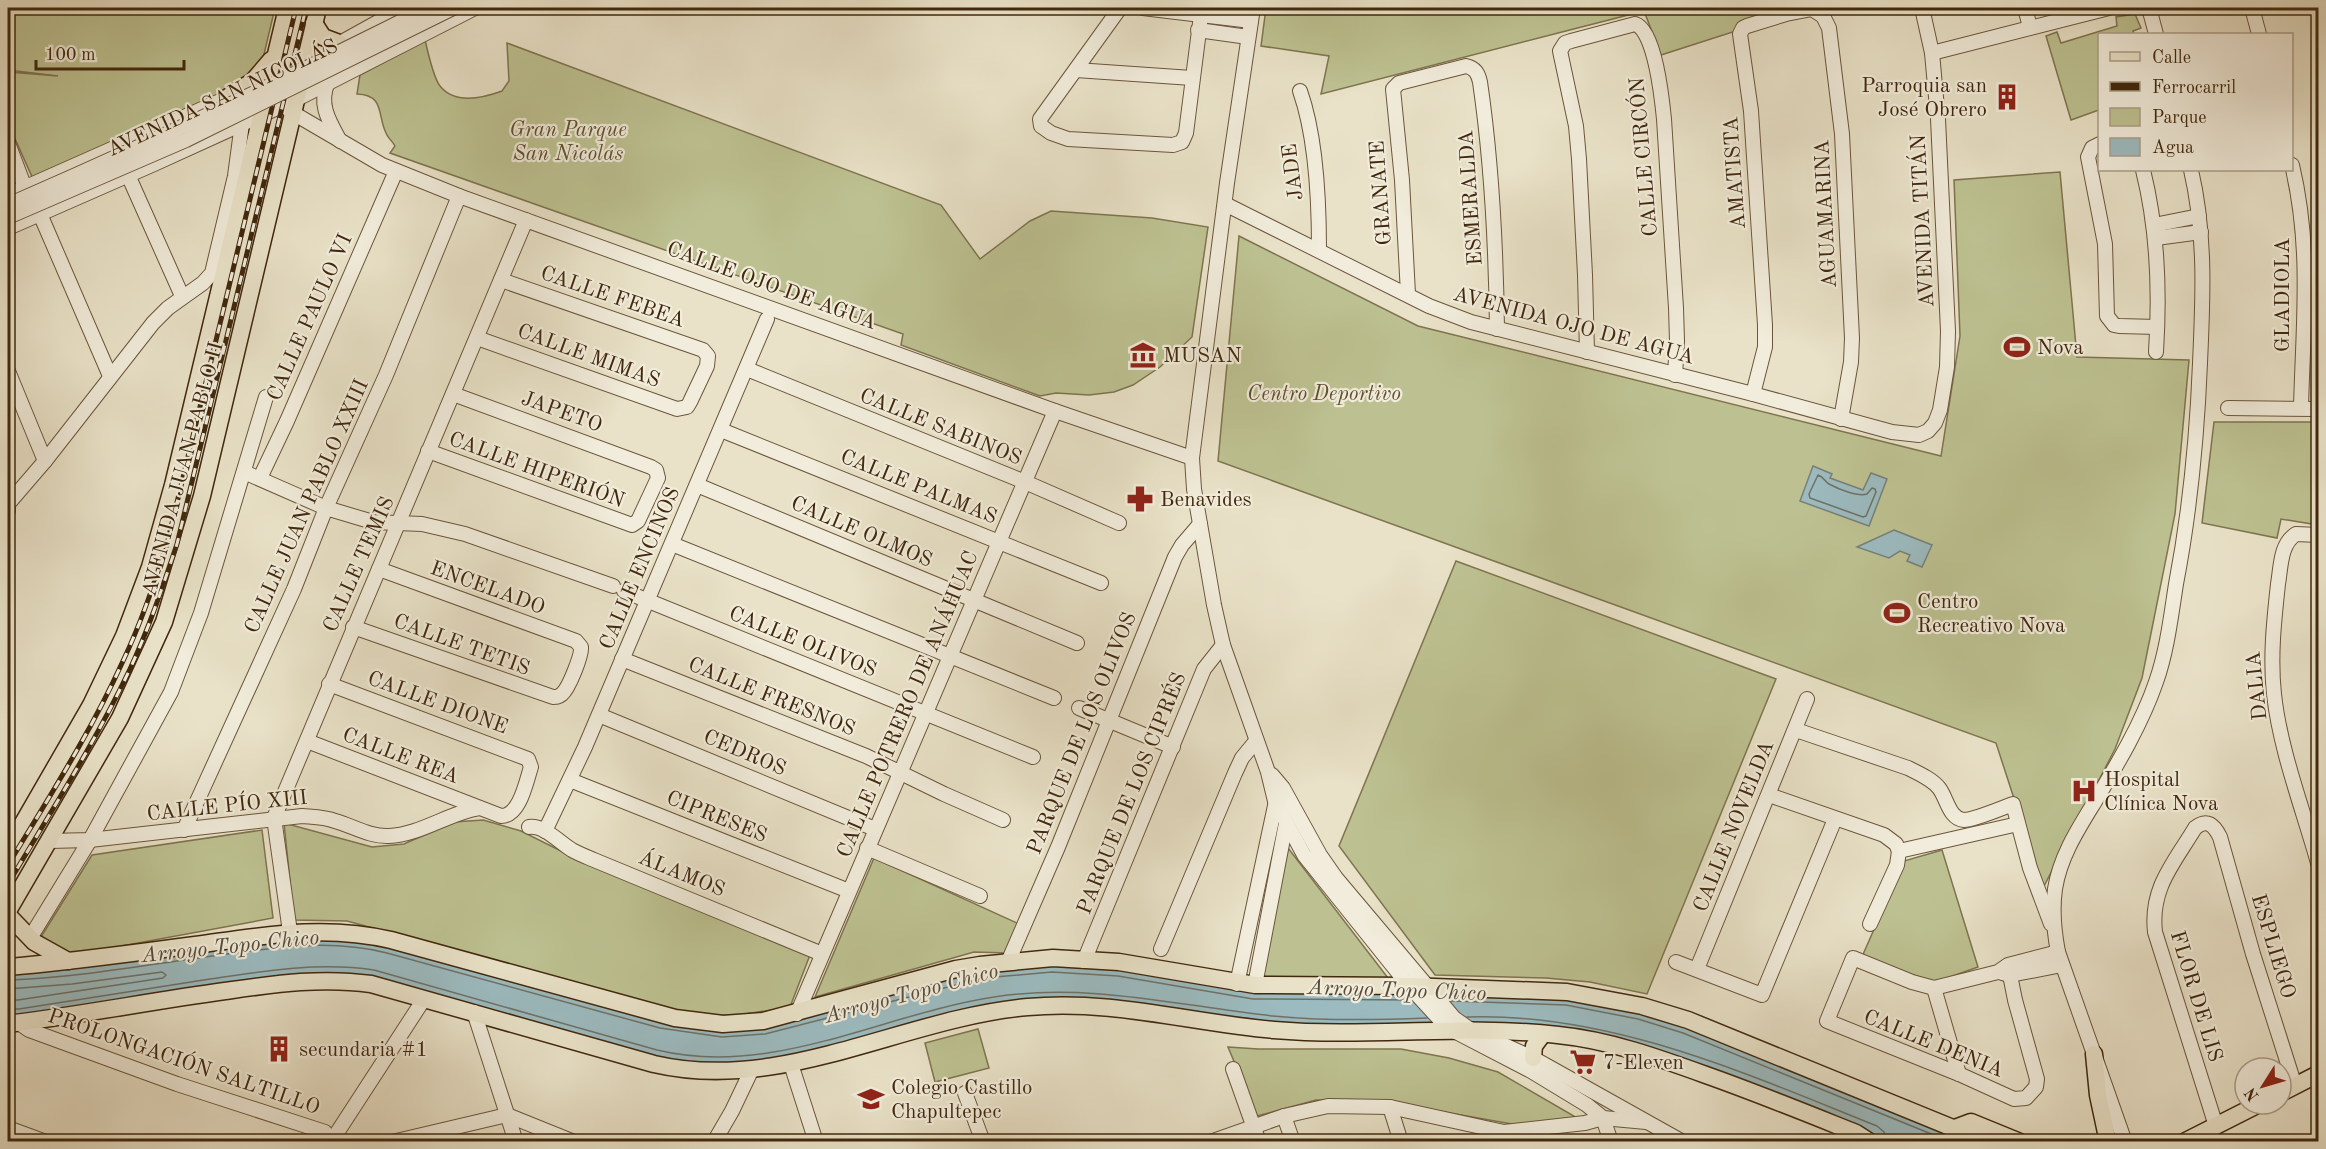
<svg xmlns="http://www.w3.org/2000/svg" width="2326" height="1149" viewBox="0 0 2326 1149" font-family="'Old Standard TT',serif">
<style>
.green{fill:#bdc191;stroke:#7f744f;stroke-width:1.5}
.water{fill:#9cbbc0;stroke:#788078;stroke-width:1.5}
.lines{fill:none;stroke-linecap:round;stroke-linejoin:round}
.shore{stroke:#6e7266;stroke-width:1.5}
.minor-casing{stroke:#6b563c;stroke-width:16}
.major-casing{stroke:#41280d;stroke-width:19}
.minor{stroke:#f1ecdb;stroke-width:14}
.major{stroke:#e9e2c8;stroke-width:16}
.rail-casing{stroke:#41280d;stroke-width:5}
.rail{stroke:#f1ecdb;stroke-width:3;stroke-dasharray:9;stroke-linecap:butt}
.minor-bridge-casing{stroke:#6b563c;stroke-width:16;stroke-linecap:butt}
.minor-bridge{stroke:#f1ecdb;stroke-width:14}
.labels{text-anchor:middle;stroke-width:4.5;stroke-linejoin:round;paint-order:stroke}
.poi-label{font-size:21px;fill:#41280d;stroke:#f1ecdb;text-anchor:start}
.street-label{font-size:21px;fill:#41280d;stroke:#f1ecdb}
.park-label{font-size:21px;font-style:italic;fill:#604e2e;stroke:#f1ecdb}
.water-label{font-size:22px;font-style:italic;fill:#584d3a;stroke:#f1ecdb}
</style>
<rect width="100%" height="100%" fill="#e9e2c8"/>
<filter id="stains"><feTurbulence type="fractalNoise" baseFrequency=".00333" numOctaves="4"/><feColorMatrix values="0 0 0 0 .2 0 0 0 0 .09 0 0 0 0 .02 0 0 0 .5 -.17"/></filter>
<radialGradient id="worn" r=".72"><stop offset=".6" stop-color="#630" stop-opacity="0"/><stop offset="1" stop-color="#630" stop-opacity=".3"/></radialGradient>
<g class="green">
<path d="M8 8H275L260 71 239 93 33 179 8 123V72L58 76 8 70Z"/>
<path d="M1266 8H1807L1661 55 1644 11 1321 94 1329 56 1261 46Z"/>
<path d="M2135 14 2141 28 2133 31 2134 34H2100L2099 110 2071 120 2046 36 2057 32 2061 43 2117 26 2116 17Z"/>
<path d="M425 40C428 52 433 77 440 86 455 105 483 98 502 91L509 81 507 43 941 205 980 259 1030 221 1051 211 1152 218 1208 227 1192 337 1160 367 1133 385 1114 392 1089 395 1056 393 1040 396 901 345 903 334 390 153 395 146C393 142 388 138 386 133 377 115 385 95 357 94L360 75Z"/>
<path d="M2060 172 2077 357 2189 360 2175 514 2142 678 2115 749 2043 888 1996 743 1218 461 1239 236 1418 326 1941 456 1960 336 1954 180Z"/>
<path d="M2214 422H2318V525L2281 519 2277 538 2202 523Z"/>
<path d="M1456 561 1776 679 1647 994 1590 982 1546 978 1435 975 1339 846Z"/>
<path d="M483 820 521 831 581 861 810 955 790 1007 739 1015 696 1016 347 921 294 920 284 823 372 847 404 844 454 822Z"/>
<path d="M262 830 273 918 62 957 39 940 92 855Z"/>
<path d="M1285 844 1388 978 1259 977Z"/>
<path d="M1942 850 1978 967 1936 982 1861 959 1904 861Z"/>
<path d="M874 858 1019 924 1008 953 974 952 815 997Z"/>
<path d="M978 1029 989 1068 935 1082 925 1043Z"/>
<path d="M1228 1047 1258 1049H1401L1449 1058 1498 1072 1579 1119 1523 1126 1388 1102 1316 1100 1257 1116Z"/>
</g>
<g class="water">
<path d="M1813 466 1832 474 1830 478 1863 490 1871 473 1887 479 1869 526 1800 501Z"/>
<path d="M1894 530 1932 545 1922 567 1907 561 1910 555 1900 551 1889 558 1857 547Z"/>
<path d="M332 931 723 1024 1029 959 1237 984 1383 986 1642 1006 1976 1141H1879L1720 1080 1582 1039 1393 1033 1064 1005 839 1051 697 1070 347 980 8 1022V967Z"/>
</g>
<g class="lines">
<g class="shore">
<path d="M1818 475C1824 477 1824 481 1829 484 1838 489 1858 497 1867 494L1872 488 1875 489 1876 492 1866 516 1863 517 1810 498 1809 494Z"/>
<path d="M8 980C78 978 150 964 220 955 277 947 331 939 387 953L660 1028 722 1037 765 1034 983 978 1052 972 1118 976 1253 999 1411 1000"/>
<path d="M8 989 72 984 162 972 166 975 163 978 18 1000H8"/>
<path d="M1451 1001 1566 1005 1638 1019 1683 1033 1951 1142"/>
<path d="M8 1009H19C76 1000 134 991 191 982 252 973 313 961 374 970L657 1050C773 1078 882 1014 994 997 1088 982 1180 1006 1273 1016 1321 1021 1379 1020 1427 1018"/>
<path d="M1467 1017C1610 1012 1747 1074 1877 1126L1884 1132 1886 1142"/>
</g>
<g class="minor-casing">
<g id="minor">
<path d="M1120 8 1040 119 1041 126 1051 133 1068 139 1173 145 1182 142 1186 133 1201 15"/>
<path d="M1143 8 1251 21"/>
<path d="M1253 8 1227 183 1192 458 1194 489 1214 605 1223 645 1268 772 1275 801 1304 855 1409 986 1443 1023 1454 1031 1531 1071 1587 1105 1603 1118 1611 1142"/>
<path d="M2025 8 2030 27"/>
<path d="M2149 8 2156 34"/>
<path d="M2252 8 2259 34"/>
<path d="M1198 30 1248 37"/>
<path d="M331 48 403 8"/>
<path d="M1932 53 2109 8"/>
<path d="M1076 70 1192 78"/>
<path d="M328 82C318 104 329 121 340 141"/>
<path d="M270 87 283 105 293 113 382 165 459 196 1055 411 1192 458"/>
<path d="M1300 91C1316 136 1319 201 1319 249"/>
<path d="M8 143 25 188"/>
<path d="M2100 144 2092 148 2088 157 2105 244 2107 316 2114 325 2119 326 2157 327"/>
<path d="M2292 165C2312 249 2303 324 2301 408"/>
<path d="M2143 170C2158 230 2160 290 2156 352"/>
<path d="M128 175 182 296"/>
<path d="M8 195 236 94"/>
<path d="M1225 204 1429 306 1471 322 1753 394 1892 432 1919 435 1928 431 1935 423 1940 410 1947 367 1948 331 1938 119 1932 53 1922 8"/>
<path d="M40 214 110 376"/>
<path d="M2154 225 2199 216"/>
<path d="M8 228 154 164 297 99 475 8"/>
<path d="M2156 238 2201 232"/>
<path d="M1408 294 1402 180 1393 89 1399 83 1466 66C1475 68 1478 73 1480 82 1492 164 1496 246 1497 329"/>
<path d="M477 338 677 409 687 407 690 402 707 366 708 356 703 350 501 280"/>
<path d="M1587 352 1585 275 1579 159 1576 126 1560 51 1565 43 1571 41 1635 24C1655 30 1662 99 1664 119L1676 308 1677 341 1675 375"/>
<path d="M747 369 1025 482 1119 523"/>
<path d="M8 371 45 461"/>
<path d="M1753 394 1765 347V325L1751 111 1740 34 1743 28 1747 26 1786 14 1812 9 1823 16 1829 28 1842 134 1852 338 1851 362 1841 419"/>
<path d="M2228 408 2318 409"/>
<path d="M721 430 1101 583"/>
<path d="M428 451 632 525 638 521 658 478 656 470 651 467 453 394"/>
<path d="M244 472 326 508 373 522 422 524 465 534 613 586"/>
<path d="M260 478 287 421 396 171"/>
<path d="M697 485 1077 643"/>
<path d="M8 511V504L45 461 153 323 168 308 203 283 212 273 235 176 243 116"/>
<path d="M2318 535 2296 534C2280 544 2281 567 2278 584 2274 621 2270 657 2274 694 2280 750 2303 809 2318 863"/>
<path d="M672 544 1054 698"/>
<path d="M624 591 1033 757"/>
<path d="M353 627 553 697C557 697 558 697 562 694 569 688 582 655 581 647L576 641 379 569"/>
<path d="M622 659 866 756 944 794 1003 820"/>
<path d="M1079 708 1173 747"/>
<path d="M599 715 875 829"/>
<path d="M1796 730 1908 768C1918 773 1932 779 1939 788 1947 798 1949 819 1964 820 1974 820 2002 808 2013 804L2030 868 2051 924"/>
<path d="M307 741 501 816C520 816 526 782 531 767L528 759 329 684"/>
<path d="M1272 775 1283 788 1320 855 1336 878 1454 1018 1471 1030 1533 1058 1683 1142"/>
<path d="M570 780 849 891"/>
<path d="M1769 795 1884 835 1896 844 1899 851"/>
<path d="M529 827C544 825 559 842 572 850 579 854 587 857 594 860L822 954"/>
<path d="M184 830 294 589 326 508 386 375 459 196"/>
<path d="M545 831 585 747 767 319"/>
<path d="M49 841 90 840 302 816C313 817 325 817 335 821 353 826 370 837 389 836 419 835 449 813 479 808"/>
<path d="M867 848 980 896"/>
<path d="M1899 851 2018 824"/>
<path d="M1870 924 1897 865 1899 851"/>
<path d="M290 932 274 818 526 220"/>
<path d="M30 938 90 840 171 692 201 613 266 397"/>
<path d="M1161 949 1235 773 1242 758 1256 741"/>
<path d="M1084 961 1204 669 1223 645"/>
<path d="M1008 962 1058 847 1175 557 1182 545 1200 524"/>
<path d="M1676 962 1762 995 1835 819"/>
<path d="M2008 965 2015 1000 2037 1079 2036 1087 2026 1098 2014 1099 1959 1074 1827 1021 1853 958 1912 982 1934 988 1998 972 2008 965 2058 952"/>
<path d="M1697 969 1807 699"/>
<path d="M2002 973 2010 975 2062 965"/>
<path d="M1237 984 1276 801"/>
<path d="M1255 985 1286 823"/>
<path d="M1934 988 1959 1074"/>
<path d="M474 1012 516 1142"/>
<path d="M797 1014 1055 411"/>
<path d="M19 1023 29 1030 177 1084 325 1132 333 1142"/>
<path d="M791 1064 816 1142"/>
<path d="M1233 1069 1259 1142"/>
<path d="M965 1093 983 1142"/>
<path d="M1390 1107 1401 1142"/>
<path d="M1284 1116 1293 1142"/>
<path d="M2216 1126 2155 932C2150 888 2174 863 2195 828 2207 818 2214 825 2220 837L2253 954 2295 1086"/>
<path d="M8 1128 46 1142"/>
<path d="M331 1142 424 999"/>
<path d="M392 1142 507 1115 574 1142"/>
<path d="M714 1142 732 1111 752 1069"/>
<path d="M1210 1142 1284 1116 1328 1106 1390 1107 1504 1132 1585 1123 1603 1118 1646 1122"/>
<path d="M2125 1142 2058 952C2054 931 2052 910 2055 889 2060 857 2078 829 2094 803 2117 765 2142 723 2156 682 2167 651 2171 616 2176 584 2190 511 2197 438 2200 363 2203 298 2206 234 2191 170"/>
</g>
</g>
<g class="major-casing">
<g id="major">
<path d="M314 23 323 37 339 43"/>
<path d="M228 97 253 81 271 60"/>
<path d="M8 849 91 705 124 636 150 567 173 485 287 8"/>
<path d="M8 911 120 718 164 622 202 496 318 8"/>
<path d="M8 915 34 942 68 961"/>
<path d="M8 967C70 962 132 953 195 945 262 936 323 924 391 940L675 1018 723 1024 763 1021 956 969 980 965 1053 958 1119 962 1255 985 1409 986 1567 992 1642 1006 1688 1020 1987 1142"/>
<path d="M8 1024C80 1015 152 1001 225 991 275 984 321 977 371 984L654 1064C782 1094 903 1018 1028 1007 1111 999 1192 1023 1274 1030 1368 1038 1463 1024 1558 1035 1609 1040 1659 1058 1706 1075 1757 1093 1806 1113 1856 1133L1870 1142"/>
<path d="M2094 1054 2098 1095 2108 1142"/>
<path d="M1533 1058 1534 1046 1543 1034"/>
<path d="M2281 1093 2318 1074"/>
<path d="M1955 1128 1971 1122 2020 1142"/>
<path d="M2184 1142 2259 1104"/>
</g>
</g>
<use href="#minor" class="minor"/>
<use href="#major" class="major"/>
<g class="rail-casing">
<g id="rail">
<path d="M8 865C48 799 91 732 123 661 141 623 154 584 167 544L296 8"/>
<path d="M8 884C50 813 95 743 130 669 149 628 163 586 177 544L306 8"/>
</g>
</g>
<use href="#rail" class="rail"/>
<g class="minor-bridge-casing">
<g id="minor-bridge">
<path d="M8 205C150 143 290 78 428 8"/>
<path d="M8 217 186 140 453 8"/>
</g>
</g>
<use href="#minor-bridge" class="minor-bridge"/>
</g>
<defs>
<g id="building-bare" transform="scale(2.07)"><path d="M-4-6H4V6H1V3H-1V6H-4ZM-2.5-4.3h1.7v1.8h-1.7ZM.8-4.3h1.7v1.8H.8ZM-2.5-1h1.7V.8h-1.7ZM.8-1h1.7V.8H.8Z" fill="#8f2418" stroke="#f1ecdb" stroke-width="2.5" paint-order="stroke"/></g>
<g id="stadium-bare" transform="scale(2.07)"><path d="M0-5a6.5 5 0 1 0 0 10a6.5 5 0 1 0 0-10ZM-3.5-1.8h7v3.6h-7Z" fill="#8f2418" stroke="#f1ecdb" stroke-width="2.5" paint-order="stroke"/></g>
<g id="museum-bare" transform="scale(2.07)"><path d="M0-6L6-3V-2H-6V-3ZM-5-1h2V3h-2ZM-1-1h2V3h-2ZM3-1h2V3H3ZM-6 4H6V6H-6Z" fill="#8f2418" stroke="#f1ecdb" stroke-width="2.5" paint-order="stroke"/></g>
<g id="pharmacy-bare" transform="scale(2.07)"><path d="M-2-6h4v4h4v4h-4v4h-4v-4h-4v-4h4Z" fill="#8f2418" stroke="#f1ecdb" stroke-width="2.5" paint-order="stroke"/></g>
<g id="hospital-bare" transform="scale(2.07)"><path d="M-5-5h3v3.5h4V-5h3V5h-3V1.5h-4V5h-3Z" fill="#8f2418" stroke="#f1ecdb" stroke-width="2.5" paint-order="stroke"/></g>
<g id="supermarket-bare" transform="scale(2.07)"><path d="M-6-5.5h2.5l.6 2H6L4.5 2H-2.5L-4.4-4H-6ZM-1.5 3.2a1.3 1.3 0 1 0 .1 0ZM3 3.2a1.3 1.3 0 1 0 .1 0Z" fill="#8f2418" stroke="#f1ecdb" stroke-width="2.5" paint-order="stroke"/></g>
<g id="school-bare" transform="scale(2.07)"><path d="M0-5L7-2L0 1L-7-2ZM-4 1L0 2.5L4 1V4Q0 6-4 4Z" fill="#8f2418" stroke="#f1ecdb" stroke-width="2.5" paint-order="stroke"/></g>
</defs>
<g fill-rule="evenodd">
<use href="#building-bare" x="2007" y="97"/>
<use href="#stadium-bare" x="2017" y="347"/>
<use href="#museum-bare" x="1143" y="355"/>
<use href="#pharmacy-bare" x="1140" y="499"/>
<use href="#stadium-bare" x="1897" y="613"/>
<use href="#hospital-bare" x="2084" y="791"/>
<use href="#building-bare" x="279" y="1049"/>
<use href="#supermarket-bare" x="1583" y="1062"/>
<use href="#school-bare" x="871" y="1099"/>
</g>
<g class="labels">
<g class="poi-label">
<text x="1987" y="92" text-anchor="end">Parroquia san<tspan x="1987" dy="24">José Obrero</tspan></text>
<text x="2037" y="354">Nova</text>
<text x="1163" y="362">MUSAN</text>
<text x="1160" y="506">Benavides</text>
<text x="1917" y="608">Centro<tspan x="1917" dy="24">Recreativo Nova</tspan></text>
<text x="2104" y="786">Hospital<tspan x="2104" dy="24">Clínica Nova</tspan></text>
<text x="299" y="1056">secundaria #1</text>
<text x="1603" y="1069">7-Eleven</text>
<text x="891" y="1094">Colegio Castillo<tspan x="891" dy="24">Chapultepec</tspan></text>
</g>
<g class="street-label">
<text transform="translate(222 97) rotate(-25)" y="7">AVENIDA SAN NICOLÁS</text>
<text transform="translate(1643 157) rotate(-95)" y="7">CALLE CIRCÓN</text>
<text transform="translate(1292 172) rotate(-97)" y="7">JADE</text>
<text transform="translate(1734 173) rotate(-94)" y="7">AMATISTA</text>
<text transform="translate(1380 193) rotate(-94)" y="7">GRANATE</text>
<text transform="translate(1470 198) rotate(-94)" y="7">ESMERALDA</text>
<text transform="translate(1825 214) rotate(-93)" y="7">AGUAMARINA</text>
<text transform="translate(1922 221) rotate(-93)" y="7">AVENIDA TITÁN</text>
<text transform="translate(772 285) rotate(20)" y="7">CALLE OJO DE AGUA</text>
<text transform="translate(2282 295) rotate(-90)" y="7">GLADIOLA</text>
<text transform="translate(613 296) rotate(19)" y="7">CALLE FEBEA</text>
<text transform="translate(309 317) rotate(-66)" y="7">CALLE PAULO VI</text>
<text transform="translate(1574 325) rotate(15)" y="7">AVENIDA OJO DE AGUA</text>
<text transform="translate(589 355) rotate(20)" y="7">CALLE MIMAS</text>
<text transform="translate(562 411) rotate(20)" y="7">JAPETO</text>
<text transform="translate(941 426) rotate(22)" y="7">CALLE SABINOS</text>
<text transform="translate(182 469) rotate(-75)" y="7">AVENIDA JUAN PABLO II</text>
<text transform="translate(537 469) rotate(20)" y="7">CALLE HIPERIÓN</text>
<text transform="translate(919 486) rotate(22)" y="7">CALLE PALMAS</text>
<text transform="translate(306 506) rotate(-66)" y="7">CALLE JUAN PABLO XXIII</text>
<text transform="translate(862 531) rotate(23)" y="7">CALLE OLMOS</text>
<text transform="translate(358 564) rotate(-66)" y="7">CALLE TEMIS</text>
<text transform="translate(639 568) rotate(-67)" y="7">CALLE ENCINOS</text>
<text transform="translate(488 587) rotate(20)" y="7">ENCELADO</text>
<text transform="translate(803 641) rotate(22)" y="7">CALLE OLIVOS</text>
<text transform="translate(462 644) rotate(20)" y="7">CALLE TETIS</text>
<text transform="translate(2256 686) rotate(-96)" y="7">DALIA</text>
<text transform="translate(772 696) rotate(22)" y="7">CALLE FRESNOS</text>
<text transform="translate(438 702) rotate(20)" y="7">CALLE DIONE</text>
<text transform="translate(907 704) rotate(-67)" y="7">CALLE POTRERO DE ANÁHUAC</text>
<text transform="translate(1081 733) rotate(-68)" y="7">PARQUE DE LOS OLIVOS</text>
<text transform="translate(745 752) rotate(23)" y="7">CEDROS</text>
<text transform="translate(401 755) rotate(21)" y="7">CALLE REA</text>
<text transform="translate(1131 793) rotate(-68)" y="7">PARQUE DE LOS CIPRÉS</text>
<text transform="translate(227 805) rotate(-6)" y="7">CALLE PÍO XIII</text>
<text transform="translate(717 816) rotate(22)" y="7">CIPRESES</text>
<text transform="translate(1733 826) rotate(-68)" y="7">CALLE NOVELDA</text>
<text transform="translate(682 873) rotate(22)" y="7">ÁLAMOS</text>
<text transform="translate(2274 946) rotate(73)" y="7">ESPLIEGO</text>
<text transform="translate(2197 996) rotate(73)" y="7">FLOR DE LIS</text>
<text transform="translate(1934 1043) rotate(22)" y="7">CALLE DENIA</text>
<text transform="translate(184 1061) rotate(19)" y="7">PROLONGACIÓN SALTILLO</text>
</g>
<g class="park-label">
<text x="568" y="136">Gran Parque<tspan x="568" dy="24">San Nicolás</tspan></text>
<text x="1324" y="400">Centro Deportivo</text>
</g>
<g class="water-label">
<text transform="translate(230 945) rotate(-6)" y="8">Arroyo Topo Chico</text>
<text transform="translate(1397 989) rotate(2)" y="8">Arroyo Topo Chico</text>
<text transform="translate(911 992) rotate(-15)" y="8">Arroyo Topo Chico</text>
</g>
</g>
<rect width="2326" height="1149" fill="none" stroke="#e9e2c8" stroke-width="30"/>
<rect x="9" y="9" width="2308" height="1131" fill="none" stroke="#41280d" stroke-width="3"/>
<rect x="15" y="15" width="2296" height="1119" fill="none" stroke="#41280d" stroke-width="1.5"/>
<rect x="2098" y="33" width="195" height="138" fill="#f1ecdb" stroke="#ab9e89" stroke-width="1.5"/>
<rect x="2110" y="52" width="30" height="9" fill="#e9e2c8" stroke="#ab9e89" stroke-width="1.5"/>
<text x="2152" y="63" font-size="18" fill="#41280d">Calle</text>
<rect x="2110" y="82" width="30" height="9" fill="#41280d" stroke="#ab9e89" stroke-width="1.5"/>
<text x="2152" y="93" font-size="18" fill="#41280d">Ferrocarril</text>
<rect x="2110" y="108" width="30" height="18" fill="#bdc191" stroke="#ab9e89" stroke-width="1.5"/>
<text x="2152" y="123" font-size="18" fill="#41280d">Parque</text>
<rect x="2110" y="138" width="30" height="18" fill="#9cbbc0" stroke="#ab9e89" stroke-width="1.5"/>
<text x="2152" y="153" font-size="18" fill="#41280d">Agua</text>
<g transform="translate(2263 1086) rotate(233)"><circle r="28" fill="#f1ecdb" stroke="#ab9e89" stroke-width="1.5"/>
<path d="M0-4.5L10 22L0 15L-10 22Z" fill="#8f2418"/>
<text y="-9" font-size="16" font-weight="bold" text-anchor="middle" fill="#41280d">N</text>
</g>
<path d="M36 60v9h148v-9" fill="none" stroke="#41280d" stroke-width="3"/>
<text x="45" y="60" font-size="18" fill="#41280d" stroke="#f1ecdb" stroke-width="4.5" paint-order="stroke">100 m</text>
<rect width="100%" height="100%" filter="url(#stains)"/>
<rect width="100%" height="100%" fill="url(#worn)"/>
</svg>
